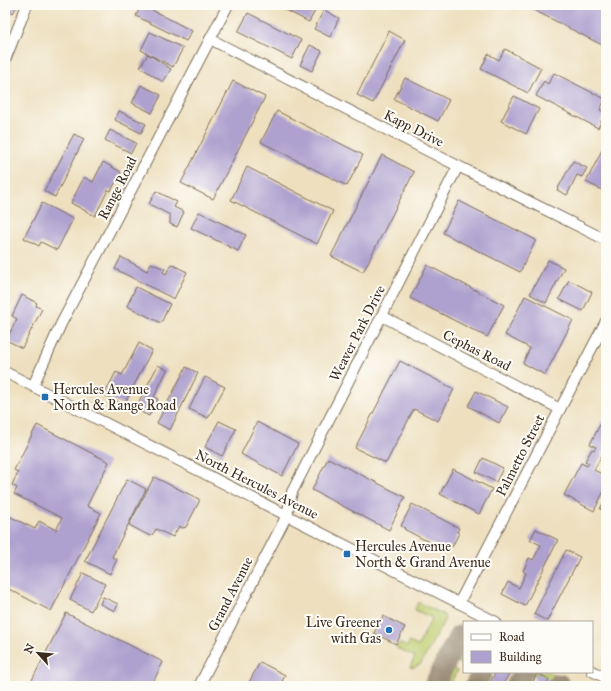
<svg xmlns="http://www.w3.org/2000/svg" width="611" height="691" viewBox="0 0 611 691" font-family="'IM FELL Great Primer',serif">
<style>
.green{fill:#bfce71;stroke:#7d7c48}
.lines{fill:none;stroke-linecap:round;stroke-linejoin:round}
.taxiway{stroke:#94856e;stroke-width:21}
.building{fill:#afa1cf}
.minor-casing{stroke:#7a6a56;stroke-width:12}
.minor{stroke:#fff;stroke-width:10}
.poi-dot{fill:#1f6fb2;stroke:#fdfcf7;stroke-width:1.5}
.labels{text-anchor:middle;stroke-width:4;stroke-linejoin:round;paint-order:stroke}
.street-label{font-size:14px;fill:#3b2a1e;stroke:#fdfcf7}
.poi-label{font-size:14px;fill:#3b2a1e;stroke:#fdfcf7;text-anchor:start}
</style>
<rect width="100%" height="100%" fill="#fdfcf7"/>
<filter id="ink" filterUnits="userSpaceOnUse"><feTurbulence type="fractalNoise" baseFrequency=".025" numOctaves="2"/><feDisplacementMap in="SourceGraphic" scale="8" xChannelSelector="R" yChannelSelector="G"/><feConvolveMatrix kernelMatrix="1 2 1 2 8 2 1 2 1" color-interpolation-filters="sRGB"/></filter>
<filter id="wash" filterUnits="userSpaceOnUse"><feTurbulence type="fractalNoise" baseFrequency=".012" numOctaves="4" result="noise"/><feDisplacementMap in="SourceGraphic" scale="16" xChannelSelector="R" yChannelSelector="G"/><feGaussianBlur stdDeviation="0.9" result="paint"/><feColorMatrix in="noise" values="0 0 0 0 0 0 0 0 0 0 0 0 0 0 0 0 0 1.4 0 .05"/><feComposite in="paint" operator="in"/></filter>
<g filter="url(#wash)">
<rect width="100%" height="100%" fill="#eee0bf"/>
<g class="green">
<path d="M418 603H420L444 615 445 619 421 664 412 668 410 667 415 657 396 648 399 643 407 647 409 642 418 646 432 618 415 610V609Z"/>
<path d="M464 632V641L459 639 460 637 456 635 431 686H425L451 636Z"/>
<path d="M459 646 464 648V655L460 664 452 659C452 655 455 648 459 646Z"/>
<path d="M449 666 457 671 450 684H449L442 680 441 679 447 667Z"/>
<path d="M527 672H548L576 686H562L560 684 556 683 554 686H546L549 679 536 673 534 677 527 673Z"/>
</g>
<g class="lines">
<g class="taxiway">
<path d="M434 686 459 636"/>
<path d="M475 686 482 672"/>
<path d="M516 686 523 672"/>
<path d="M558 686 559 684"/>
</g>
</g>
<g id="blocks">
<g class="building">
<path d="M5 5H18L13 13 5 8Z"/>
<path d="M141 5H152L150 9 192 31 186 41 136 16Z"/>
<path d="M276 5H318L309 22Z"/>
<path d="M524 5H601L606 7V47Z"/>
<path d="M324 10 339 18 330 37 314 29Z"/>
<path d="M248 13 301 40 292 59 238 32Z"/>
<path d="M389 31 405 40 373 103 357 95Z"/>
<path d="M150 32 183 48 173 67 141 50Z"/>
<path d="M310 45 322 51 312 71 300 65Z"/>
<path d="M505 49 541 68 528 93 481 69 488 54 499 60Z"/>
<path d="M148 54 171 69 163 82 140 67Z"/>
<path d="M554 73 605 99 600 110 605 113 598 128 536 96 544 81 548 84Z"/>
<path d="M405 78 449 100 438 121 394 99Z"/>
<path d="M233 81 265 97 213 199 181 183Z"/>
<path d="M141 85 161 95 152 113 132 103Z"/>
<path d="M514 96 539 109 526 134 501 121Z"/>
<path d="M119 111 146 124 141 133 115 120Z"/>
<path d="M277 111 363 155 347 186 261 142Z"/>
<path d="M110 130 136 143 131 153 105 140Z"/>
<path d="M74 134 84 139 55 197 44 191Z"/>
<path d="M604 146 606 147V192L586 182Z"/>
<path d="M382 155 414 172 363 272 331 256Z"/>
<path d="M573 161 587 168 582 177 577 175 567 195 557 190Z"/>
<path d="M103 162 121 172 111 191 108 190 95 216 71 203 84 177 93 182Z"/>
<path d="M247 167 333 211 317 244 231 200Z"/>
<path d="M156 191 177 202 174 207 184 212 177 227 170 224V215L149 204Z"/>
<path d="M459 201 536 240 520 272 443 233Z"/>
<path d="M42 203 73 219 57 250 41 242 39 246 24 238Z"/>
<path d="M199 212 246 235 238 251 191 228Z"/>
<path d="M121 257 147 271 151 263 165 269 163 272 166 274 171 264 187 272 174 299 115 269Z"/>
<path d="M548 260 564 268 546 303 530 294Z"/>
<path d="M427 265 504 305 487 337 410 298Z"/>
<path d="M569 280 592 292 583 311 559 299Z"/>
<path d="M136 287 170 304 161 323 127 306Z"/>
<path d="M22 295 37 303 36 306 42 309 22 348 6 340 17 319 12 316Z"/>
<path d="M525 296 573 320 545 375 523 363 530 348 505 335Z"/>
<path d="M139 343 152 350 124 405 104 395 116 372 122 375Z"/>
<path d="M400 361 454 389 438 421 414 409 386 463 355 448Z"/>
<path d="M158 365 167 370 154 397 158 399 149 416 135 409Z"/>
<path d="M186 367 198 373 170 430 157 423Z"/>
<path d="M205 377 225 387 208 418 189 409Z"/>
<path d="M476 391 508 407 499 423 468 406Z"/>
<path d="M603 419 606 420V452L604 451 594 470 606 476V487L594 511 564 495 581 463 587 466 589 463 585 461 592 449 594 450 596 447 590 444Z"/>
<path d="M219 421 236 429 222 456 205 447Z"/>
<path d="M257 422 298 444 282 476 241 454Z"/>
<path d="M37 425 109 462 87 506 101 513 51 611 5 587V514L35 529 39 521 56 530 62 518 14 494 17 488 12 485 18 472 14 470Z"/>
<path d="M328 458 405 497 389 530 312 490Z"/>
<path d="M483 458 503 468 496 482 476 472Z"/>
<path d="M453 469 492 489 479 514 440 494Z"/>
<path d="M154 477 199 499V502L186 527 183 528 179 526 173 537 156 529 153 534 150 536 129 525Z"/>
<path d="M127 479 146 489 112 557 117 559 110 574 85 561Z"/>
<path d="M606 498V512L600 509Z"/>
<path d="M412 504 459 528 457 532 459 533 452 547 450 546 448 550 445 548 444 550 404 529 405 528 401 526Z"/>
<path d="M536 529 558 540 525 606 502 594 508 582 519 588 526 573 523 571 529 558 533 560 541 545 530 540Z"/>
<path d="M566 550 580 557 547 621 534 614Z"/>
<path d="M83 573 105 584 91 611 70 600Z"/>
<path d="M103 597 118 604 115 611 100 604Z"/>
<path d="M66 613 163 662 151 686H29Z"/>
<path d="M383 616 405 627 396 644 374 633Z"/>
<path d="M260 662 285 675 280 686H247Z"/>
<path d="M496 672H510L502 686H488Z"/>
<path d="M537 673 549 679 545 686H531Z"/>
</g>
</g>
</g>
<g filter="url(#ink)">
<use href="#blocks" fill-opacity="0" stroke="#7a6a56" stroke-width="1"/>
<g class="lines">
<g class="minor-casing">
<g id="minor">
<path d="M210 39 436 155 606 240"/>
<path d="M5 60 27 5"/>
<path d="M382 316 560 409"/>
<path d="M5 372 496 622"/>
<path d="M33 386 61 324 228 5"/>
<path d="M459 603 606 321"/>
<path d="M592 671 606 678"/>
<path d="M199 686 287 515 292 492 458 166"/>
</g>
</g>
<use href="#minor" class="minor"/>
</g>
</g>
<g class="poi-dot">
<rect x="41" y="393" width="8" height="8" rx="2"/>
<rect x="343" y="550" width="8" height="8" rx="2"/>
<circle cx="389" cy="630" r="4"/>
</g>
<g class="labels">
<g class="street-label">
<text transform="translate(414 128) rotate(27)" y="5">Kapp Drive</text>
<text transform="translate(117 188) rotate(-63)" y="5">Range Road</text>
<text transform="translate(357 333) rotate(-63)" y="5">Weaver Park Drive</text>
<text transform="translate(477 350) rotate(27)" y="5">Cephas Road</text>
<text transform="translate(520 455) rotate(-63)" y="5">Palmetto Street</text>
<text transform="translate(257 484) rotate(27)" y="5">North Hercules Avenue</text>
<text transform="translate(230 594) rotate(-63)" y="5">Grand Avenue</text>
</g>
<g class="poi-label">
<text x="53" y="394">Hercules Avenue<tspan x="53" dy="16">North &amp; Range Road</tspan></text>
<text x="355" y="551">Hercules Avenue<tspan x="355" dy="16">North &amp; Grand Avenue</tspan></text>
<text x="381" y="627" text-anchor="end">Live Greener<tspan x="381" dy="16">with Gas</tspan></text>
</g>
</g>
<rect width="611" height="691" fill="none" stroke="#fdfcf7" stroke-width="20"/>
<rect x="463" y="621" width="130" height="52" fill="#fdfcf7" stroke="#afa8a0"/>
<rect x="471" y="634" width="20" height="6" fill="#ffffff" stroke="#afa8a0"/>
<text x="499" y="641" font-size="12" fill="#3b2a1e">Road</text>
<rect x="471" y="651" width="20" height="12" fill="#afa1cf" stroke="#afa8a0"/>
<text x="499" y="661" font-size="12" fill="#3b2a1e">Building</text>
<g transform="translate(38 653) rotate(297)" stroke="#fdfcf7" stroke-width="3" paint-order="stroke">
<path d="M0-3L7 15L0 10L-7 15Z" fill="#3b2a1e"/>
<text y="-6" font-size="11" font-weight="bold" text-anchor="middle" fill="#3b2a1e">N</text>
</g>
</svg>
